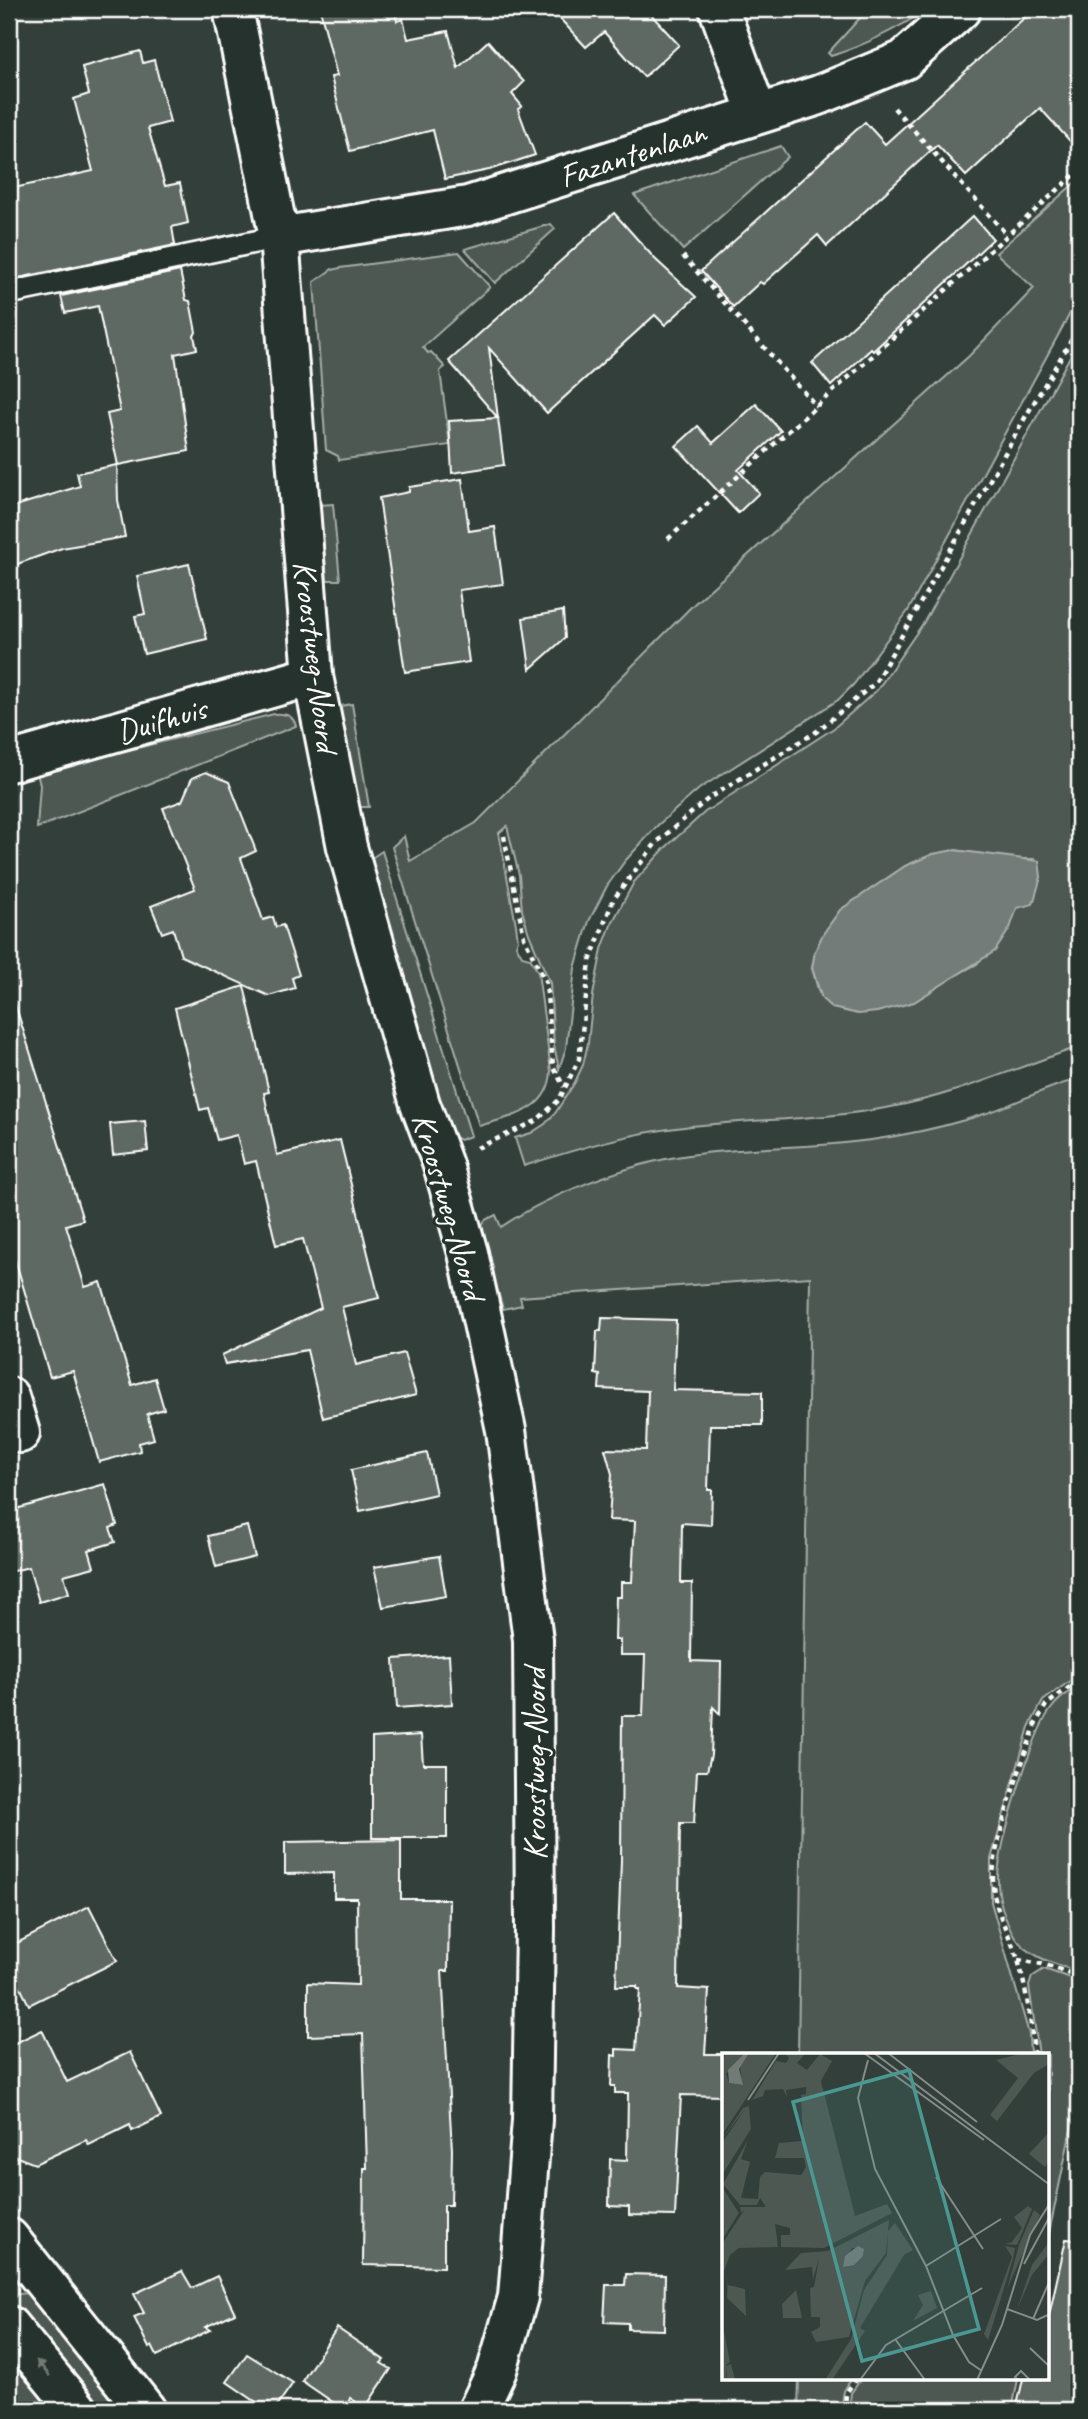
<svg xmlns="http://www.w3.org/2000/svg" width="1088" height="2419" viewBox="0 0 1088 2419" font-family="Caveat,sans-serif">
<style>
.green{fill:#4d5853;stroke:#a6aca9;stroke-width:2;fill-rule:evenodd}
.water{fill:#737b78;stroke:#abb0ae;stroke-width:2}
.building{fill:#5f6964;stroke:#fff;stroke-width:2}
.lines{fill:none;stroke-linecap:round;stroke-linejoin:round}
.service-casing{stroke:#fff;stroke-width:26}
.minor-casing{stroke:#fff;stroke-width:44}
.secondary-casing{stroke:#fff;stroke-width:44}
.path{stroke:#fff;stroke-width:4.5;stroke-dasharray:5 5;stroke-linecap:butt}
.service{stroke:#26332d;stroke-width:21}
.minor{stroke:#26332d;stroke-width:38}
.secondary{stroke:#26332d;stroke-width:38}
.oneway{fill:#727a76}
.labels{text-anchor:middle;stroke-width:6;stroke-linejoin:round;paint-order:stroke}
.street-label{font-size:33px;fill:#fff;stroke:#26332d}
.inset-road{fill:none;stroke:#858c89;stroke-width:2}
.view{fill:#4b9892;fill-opacity:0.15;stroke:#4b9892;stroke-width:3.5}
.inset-edge{fill:none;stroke:#fff;stroke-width:3.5}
</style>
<rect width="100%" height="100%" fill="#333f3a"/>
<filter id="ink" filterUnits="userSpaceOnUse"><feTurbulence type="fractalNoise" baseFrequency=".0143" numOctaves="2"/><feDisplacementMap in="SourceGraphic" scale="14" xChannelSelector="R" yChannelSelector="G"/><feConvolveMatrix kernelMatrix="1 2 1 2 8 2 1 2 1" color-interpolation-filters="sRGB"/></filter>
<g filter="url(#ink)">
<g class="green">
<path d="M868 9H928C897 29 866 45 831 56L828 53Z"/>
<path d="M781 146 788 157 683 250 634 195Z"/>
<path d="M1079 179V297L908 611 854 684 838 700 699 789 658 825 625 861 607 886 589 921 575 968 566 1048 559 1069 554 1045 550 983 529 934 522 910 519 875 507 826 499 833 516 925 518 940 516 945 522 956 530 958 538 972 551 1071C549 1112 511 1116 479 1126L392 847 404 836 410 861 476 823 694 604 969 356 1034 288 996 253Z"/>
<path d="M551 224 555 229 495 283 465 249Z"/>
<path d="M459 252 490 287 423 347 428 353 431 352 445 367 440 371 450 445 339 460 338 456 326 450 314 282 332 269 333 270 340 268Z"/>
<path d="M1079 340V1047C1017 1067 957 1095 891 1107 823 1120 753 1119 684 1127 628 1133 577 1149 524 1166L515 1138 531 1133 545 1124 556 1112 575 1082 583 1065 588 1043 593 995 602 949 611 925 634 882 665 848 705 812 834 728 877 690 924 622ZM954 850 1016 859H1034L1017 908 977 964 958 974 819 993 812 968Z"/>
<path d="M333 504 340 580H327L320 505Z"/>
<path d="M352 704 369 807H356L340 706Z"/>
<path d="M274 714C285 713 293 715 296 726L37 828 40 785 37 773Z"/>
<path d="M382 851 471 1136 460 1140 450 1135 369 872 373 857Z"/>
<path d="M1079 1079V1674L1043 1701 1029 1727 991 1859V1902L1029 2034 1030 2055H798L810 1277 520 1297 522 1305 503 1309 480 1229 485 1220 496 1215 501 1227C550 1194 629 1163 689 1155 759 1145 831 1149 901 1135 929 1130 957 1123 984 1114 1016 1104 1047 1086 1079 1079Z"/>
<path d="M1079 1686V1972C1058 1965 1028 1957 1015 1937 1004 1919 997 1896 998 1876 1000 1842 1031 1735 1051 1709 1059 1698 1068 1692 1079 1686Z"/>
<path d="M1044 1969 1079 1981V2092L1048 2238V2055H1039L1029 1986 1032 1977Z"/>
<path d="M28 2293 37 2300 124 2410H86L9 2314V2303L18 2294Z"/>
<path d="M9 2346 62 2410H22L9 2394Z"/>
<path d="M799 2379H851L844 2391 841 2410H798Z"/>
<path d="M861 2379H1018L1012 2410H849L851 2393Z"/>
</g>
<path class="water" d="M954 850 1039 861 1041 877 1033 904 1017 908 1010 928 995 951 914 1002 877 1012 858 1014 832 1008 822 999 812 968 815 951 823 934 840 910 905 866 933 854Z"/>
<g class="building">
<path d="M320 9H394L397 21 403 19 408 39 448 31 458 68 488 41 524 82 512 94 522 106 518 109 535 155 489 170 445 179 433 130 350 151 331 77 337 76Z"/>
<path d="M551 9H646L679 45 644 77 604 32 586 47Z"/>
<path d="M1034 9H1079V151L1040 108 966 176 937 145 827 246 818 235 763 284 760 282 733 307 701 271 865 122 885 144Z"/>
<path d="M140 51 143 63 154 60 170 122 148 128 165 186 180 183 188 223 172 227 175 245 9 280V189L93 171 74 99 89 94 82 67Z"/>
<path d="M614 213 655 259 696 297 665 325 655 315 547 413 489 348 504 465 452 473 449 421 498 418 449 361Z"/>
<path d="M973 216 993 239 873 351 871 349 831 386 812 363Z"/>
<path d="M180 271 186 300 190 301 196 332 194 336 197 349 175 354 189 451 118 465 107 414 120 411 98 306 65 313 61 296Z"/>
<path d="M756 404 781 431 738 470 759 493 738 513 676 446 698 426 713 443Z"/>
<path d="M117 465 118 500 125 537 62 548 9 567V508L80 486 77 473Z"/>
<path d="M462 479 469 531 495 527 503 584 459 590 469 662 405 672 379 498 409 492V487Z"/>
<path d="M189 564 207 639 144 654 135 616 145 614 137 576Z"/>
<path d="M563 611 565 638 530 669 523 618Z"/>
<path d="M206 772 229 782 256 851 241 858 263 920 273 917 276 927 283 925 299 975 292 978 295 988 269 996 181 956 173 929 162 933 151 906 195 889 163 808 182 801 192 778Z"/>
<path d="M244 986 269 1092 264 1093 277 1155 340 1140 379 1298 342 1307 356 1365 404 1353 416 1395 323 1418 307 1350 225 1364 222 1355 321 1308 303 1239 276 1245 256 1161 244 1164 237 1135 217 1140 208 1108 200 1110 175 1008Z"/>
<path d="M15 1004 83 1220 66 1225 85 1287 101 1282 132 1385 155 1378 164 1409 147 1414 154 1439 139 1443 140 1451 99 1462 73 1371 50 1377 9 1239V1005Z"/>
<path d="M145 1121 148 1151 113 1155 110 1124Z"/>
<path d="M602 1318 676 1320 673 1390 762 1392V1425H710L708 1490H712L711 1525 682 1523 681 1583H692L691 1661 721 1662 720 1714 713 1707 711 1755 707 1771H697L694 1823H680L678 1988 709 1990 705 2054H724V2096L681 2095 675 2216 629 2215V2207L609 2206 610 2159 627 2160 628 2093H615V2086H611L612 2055 616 2056V2049L636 2050 640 1989H637V1986H616L621 1861 622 1716H643L645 1655H620V1640H615L616 1597H621V1582H632L635 1521 609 1520 612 1474 605 1449 646 1450 648 1391 599 1389 600 1375 595 1374 597 1331H601Z"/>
<path d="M427 1453 436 1494 360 1511 351 1470Z"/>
<path d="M105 1484 117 1525 110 1528 115 1542 89 1550 94 1567 64 1575 69 1593 39 1602 29 1567 9 1572V1511Z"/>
<path d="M247 1526 255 1557 216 1567 208 1536Z"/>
<path d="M439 1556 446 1596 383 1607 374 1567Z"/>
<path d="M449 1655 452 1704 397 1708 394 1659Z"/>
<path d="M421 1735 423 1764H447V1838H372V1738Z"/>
<path d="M401 1840V1899H449L448 1971H442L452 2150 451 2205H444V2267L363 2265 364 2168H367L363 2034 308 2036V1983L358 1985 357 1898H334V1873L285 1874V1842Z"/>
<path d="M89 1906 117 1961 29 2005 9 1965V1947Z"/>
<path d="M42 2030 67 2082 130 2052 161 2117 132 2131 130 2125 89 2145 86 2140 35 2164 9 2154V2046Z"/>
<path d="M1066 2239 1079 2240V2410H1016L1023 2379H1048V2320Z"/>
<path d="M182 2271 192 2288 217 2276 235 2313 205 2327 210 2330 157 2356 152 2346 149 2348 134 2317 144 2313 134 2294Z"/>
<path d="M626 2274 665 2275 664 2330 628 2329V2323L604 2322 606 2285H625Z"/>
<path d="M337 2328 384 2360 381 2363 391 2369 365 2408 350 2398 343 2409 302 2381Z"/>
<path d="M247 2354 293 2383 274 2410H268L227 2382Z"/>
</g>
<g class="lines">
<g class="service-casing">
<path id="service" d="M9 293 279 237"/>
</g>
<g class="minor-casing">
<g id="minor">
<path d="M233 9 279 237 313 676 347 847 420 1104 443 1165 468 1253 506 1430 533 1640 535 1928 532 2120 518 2297 497 2370 478 2410"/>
<path d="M719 9 757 113"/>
<path d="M279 237 468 206 819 95 904 60 961 9"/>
<path d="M9 762 313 676"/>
<path d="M9 1397 20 1433"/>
<path d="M9 2238 146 2410"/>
</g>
</g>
<g class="secondary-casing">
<path id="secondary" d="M9 2326 78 2410"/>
</g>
<g class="path">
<path d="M894 108 1007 235"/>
<path d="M683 256 817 407"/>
<path d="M668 539 1079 171"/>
<path d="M504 836 524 937 546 983 553 1066 564 1087"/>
<path d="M477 1148 536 1121 559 1100 579 1059 590 961 613 900 656 843 709 798 816 732 875 683 1026 416 1079 327"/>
<path d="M1018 1960 1042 1964 1079 1976"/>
<path d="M1034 2055C1032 2026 1026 1987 1018 1960 1010 1934 994 1911 993 1883 992 1841 1022 1764 1036 1723L1046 1705 1079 1680"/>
<path d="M845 2410 846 2393 856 2379"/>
</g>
<use href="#service" class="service"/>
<use href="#minor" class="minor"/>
<use href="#secondary" class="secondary"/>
</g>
<defs><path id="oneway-solid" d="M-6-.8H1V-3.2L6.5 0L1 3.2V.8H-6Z" transform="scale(1.75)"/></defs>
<use class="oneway" href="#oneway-solid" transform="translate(43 2368) rotate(-130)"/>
</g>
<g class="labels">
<g class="street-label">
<text transform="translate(632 153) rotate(-18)" y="12">Fazantenlaan</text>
<text transform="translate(317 656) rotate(83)" y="12">Kroostweg-Noord</text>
<text transform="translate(161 719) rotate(-16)" y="12">Duifhuis</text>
<text transform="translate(450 1206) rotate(74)" y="12">Kroostweg-Noord</text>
<text transform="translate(534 1764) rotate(-90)" y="12">Kroostweg-Noord</text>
</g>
</g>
<g transform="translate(722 2053)">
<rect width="327" height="327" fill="#333f3a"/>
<path d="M4 0H23L4 21 7 30 20 32 18 12 27 0H54L0 82V6ZM63 0H84L75 10 85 17 98 1 110 8 99 28 133 163 165 151 170 160 102 195 59 194V182H68V175L53 171 56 194 17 195 8 202 0 223V191L23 156 19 160 18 154H44L38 145 35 152H18L1 131 26 87 19 106 28 109 19 145 36 146 38 124 43 119 79 122 84 114 82 105H53L57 90 81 88 79 42 84 41V34L64 37 65 44 61 36 43 37 41 43 30 47 54 8 64 10 67 5ZM302 0H327V11L312 20 275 68 268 62 296 25 274 7ZM27 53 29 76 0 122V90L23 56 0 86 21 55ZM327 79V109L323 114 307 101ZM0 134 17 160 0 187ZM306 153 310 156 295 192 283 191 290 189 300 175 292 164ZM312 157 318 162 285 236 297 192ZM167 167 164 200 143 228 127 284 94 289 89 279 98 274V264H89L88 235 92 234 97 205 91 227 90 214 63 217 79 200 106 198ZM130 195 142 196 141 203 121 214ZM173 170 191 197 182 202 138 275 143 278 110 327H103L129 286 142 237 165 202 166 178ZM327 189V201L310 222 295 257 310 212ZM283 193 293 195 291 206 266 287 262 281 290 204ZM6 222V232L23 236 24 263 5 245ZM74 237 80 265H61L60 251ZM209 238 215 255 191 268 201 252 196 242ZM0 268 8 309 5 311 4 313 9 311 13 327H5L4 315V327H0Z" fill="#4d5853" fill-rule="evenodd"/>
<path d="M23 0H27L17 16 21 32 7 30 6 17ZM136 193 142 196 141 203 132 212 121 214 123 203Z" fill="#737b78"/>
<path class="inset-road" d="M142 0 262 87M152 0 328 132M166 0 255 69M146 7 136 45 153 116 204 213 231 282 247 309 260 318M26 47 57 0M214 124 261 196M302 211 328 163M204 213 279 166M285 256 315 267 328 261M311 266 328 227M173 286 203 327M308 295 328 314M138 327 164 292 260 235M255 327 280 272 308 182 328 150M296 327 293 324 299 318 308 327"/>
<path class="view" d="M187 17 257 276 140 308 71 49Z"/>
<rect width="327" height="327" class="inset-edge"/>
</g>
<rect width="1088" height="2419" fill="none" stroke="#26332d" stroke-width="35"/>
<rect x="18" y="18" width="1053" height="2384" fill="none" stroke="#fff" stroke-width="2.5" filter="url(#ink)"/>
</svg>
